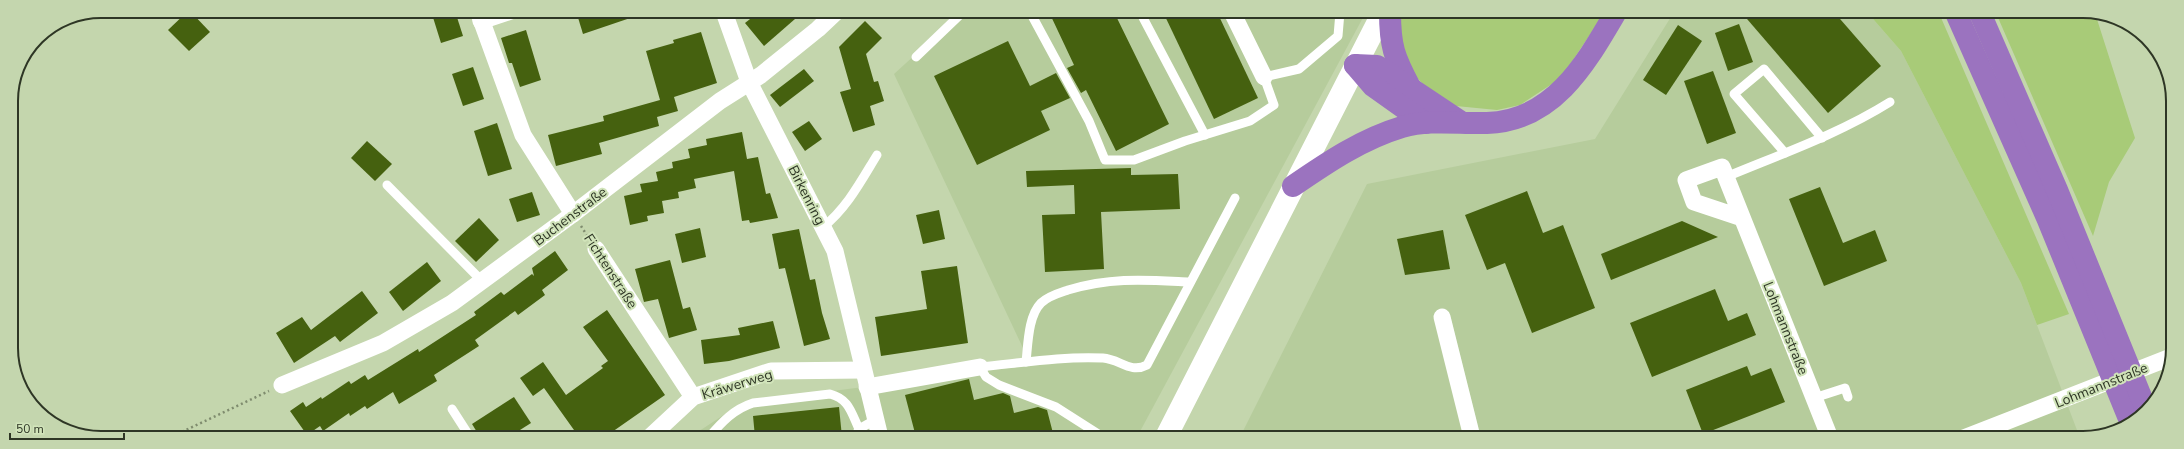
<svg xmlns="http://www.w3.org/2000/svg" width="2184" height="449" viewBox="0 0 2184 449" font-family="'Nunito Sans',sans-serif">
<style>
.built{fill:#b6cc9c}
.green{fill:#a8cb78}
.building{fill:#45610f}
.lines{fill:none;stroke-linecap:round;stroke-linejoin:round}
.path{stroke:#7f8c6e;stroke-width:2.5;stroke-dasharray:2 3;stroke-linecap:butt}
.lane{stroke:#fff;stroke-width:9}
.street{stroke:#fff;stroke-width:17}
.secondary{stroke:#fff;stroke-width:22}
.highway{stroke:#9b73bf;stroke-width:22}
.labels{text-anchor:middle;stroke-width:4;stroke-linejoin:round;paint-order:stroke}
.street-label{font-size:14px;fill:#2e3625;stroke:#d1e4ba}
.rim{fill:none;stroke:#2e3625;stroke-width:2}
</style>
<rect width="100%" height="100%" fill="#c4d6ad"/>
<g class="built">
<path d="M962 12H1366L1137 437H690L742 403 1031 365 894 74Z"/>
<path d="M1674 12H1867L1901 51 2021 283 2080 438 1240 437 1367 184 1595 139Z"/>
</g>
<g class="green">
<path d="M1402 12H1605L1561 78 1520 105 1497 110 1456 106 1432 93 1412 73 1399 33Z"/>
<path d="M1867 12 1939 13 2069 314 2037 325 2021 283 1901 51Z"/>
<path d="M1996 13H2095L2135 138 2109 182 2093 236Z"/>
</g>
<g class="building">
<path d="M188 11H190L210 32 189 51 168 30Z"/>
<path d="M431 11H455L463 36 441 43Z"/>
<path d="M576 11H642V14L583 34Z"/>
<path d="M759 12H803L764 46 745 23Z"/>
<path d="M1049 12H1114L1169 124 1116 151 1086 90 1081 93 1067 68 1074 65Z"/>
<path d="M1163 12H1217L1258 98 1214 119Z"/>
<path d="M1741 12H1834L1881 66 1828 113Z"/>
<path d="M865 21 882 38 866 54 874 82 878 81 884 101 870 106 875 125 853 132 840 92 851 89 839 47Z"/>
<path d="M1739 24 1753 62 1728 71 1715 33Z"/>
<path d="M1678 25 1702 41 1666 95 1643 80Z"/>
<path d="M526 30 541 80 520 87 512 63H509L501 38Z"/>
<path d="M701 32 717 83 674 97 678 111 657 117 659 126 599 143 602 154 556 166 548 135 604 121 603 116 660 100 646 51 674 43 673 40Z"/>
<path d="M1008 41 1030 86 1056 73 1070 98 1041 111 1050 130 977 165 934 76Z"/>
<path d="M473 67 484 99 463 106 452 74Z"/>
<path d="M804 69 814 81 780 107 770 95Z"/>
<path d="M1713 71 1736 133 1707 144 1684 81Z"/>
<path d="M809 121 822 139 805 151 792 132Z"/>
<path d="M497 123 512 169 488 176 474 131Z"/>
<path d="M742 132 747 159 758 157 766 194 770 193 778 218 750 223 749 220 742 221 734 171 694 179 696 188 678 192 679 198 662 201 664 213 647 216 648 221 630 225 624 196 642 192 640 184 658 181 656 172 673 168 672 162 690 158 688 149 707 145 706 139Z"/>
<path d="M367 141 392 164 375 181 351 158Z"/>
<path d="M1131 168V175L1178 174 1180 209 1101 212 1104 269 1045 272 1042 215 1075 214 1074 185 1027 187 1026 171Z"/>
<path d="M1820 187 1843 243 1875 230 1887 261 1824 286 1789 199Z"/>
<path d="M1527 191 1543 233 1563 225 1595 308 1532 333 1505 263 1487 270 1465 215Z"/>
<path d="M532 192 540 215 517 222 509 199Z"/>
<path d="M939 210 945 239 923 244 916 215Z"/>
<path d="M479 218 499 240 476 262 455 241Z"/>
<path d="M1682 221 1718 237 1611 280 1601 254Z"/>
<path d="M700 228 706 257 682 263 675 234Z"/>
<path d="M799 229 810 280 815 279 822 313 830 339 804 346 785 268 779 269 772 234Z"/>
<path d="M1443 230 1450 269 1405 275 1397 239Z"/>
<path d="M555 251 568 270 542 290 545 295 518 315 515 311 475 340 479 346 434 375 437 381 399 404 393 392 367 409 365 406 350 416 349 413 323 431 320 426 307 435 290 411 303 402 306 407 321 397 322 399 349 381 351 384 365 375 368 380 418 349 419 352 476 315 474 312 501 292 504 295 532 274 534 276 532 268Z"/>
<path d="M670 260 683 309 690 307 697 330 669 338 658 299 644 302 635 269Z"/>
<path d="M427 262 441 281 403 311 389 292Z"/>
<path d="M957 266 968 343 881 356 875 317 927 309 921 271Z"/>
<path d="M1715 289 1728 321 1747 313 1756 335 1652 377 1630 323Z"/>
<path d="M362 291 378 313 340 342 335 336 294 363 276 333 302 317 311 330Z"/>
<path d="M607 310 665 395 612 432 615 437H579L544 388 533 396 520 378 543 362 566 395 603 368 601 366 608 361 583 327Z"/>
<path d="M773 321 780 348 729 361 704 364 701 340 740 335 738 328Z"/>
<path d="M1747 366 1751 376 1771 368 1785 402 1703 434 1686 390Z"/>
<path d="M969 379 974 400 1003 393 1010 396 1014 413 1038 407 1047 410 1054 437H916L905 395Z"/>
<path d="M514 397 531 423 509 437H480L472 424Z"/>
<path d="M839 407 842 437H755L753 416Z"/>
</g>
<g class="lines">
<g class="path">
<path d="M581 226 588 237"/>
<path d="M173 436 269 391"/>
</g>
<g class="lane">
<path d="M1030 12 1089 121 1105 160H1134L1185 141 1250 121 1274 105 1264 77 1299 69 1338 36 1340 12"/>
<path d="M1140 12 1205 135"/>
<path d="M916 57 963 12"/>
<path d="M1785 153 1734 94 1764 69 1822 138"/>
<path d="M1726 177C1781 154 1839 134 1890 102"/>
<path d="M387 185 482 281"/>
<path d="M823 227C847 208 861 181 877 155"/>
<path d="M1026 362C1028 345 1028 316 1041 303 1048 296 1059 293 1068 290 1113 277 1145 280 1190 282"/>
<path d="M1814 398 1845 388 1848 397"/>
<path d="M452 409 470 437"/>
<path d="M709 437C722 422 734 409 753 403L830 394C849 399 851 412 859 429"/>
<path d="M855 437 859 429 875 420"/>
<path d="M1103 437 1056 407 999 385 986 377 980 367C1021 363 1062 356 1103 358 1120 359 1130 374 1147 365L1235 198"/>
</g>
<g class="street">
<path d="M478 11 523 135 573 214"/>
<path d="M724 12 749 82 835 251 880 437"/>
<path d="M1232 12 1264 77"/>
<path d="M481 21 511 11"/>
<path d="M1742 218 1694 202 1686 180 1722 167 1830 438"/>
<path d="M596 249 693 397"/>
<path d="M1442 317 1472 437"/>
<path d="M282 385 383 343 452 303 573 214 720 101 761 75 818 29 836 12"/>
<path d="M867 387 980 367"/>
<path d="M650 437 693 397 771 371 863 370"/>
<path d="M1964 438 2171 357"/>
</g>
<path class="secondary" d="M1166 437 1383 12"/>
<g class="highway">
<path d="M1390 12C1390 46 1394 57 1410 87"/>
<path d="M1956 13 2048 220 2130 421"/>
<path d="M1980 13 2057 190 2146 409"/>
<path d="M1355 65 1377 66 1461 122"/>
<path d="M1355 65 1373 86 1425 123"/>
<path d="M1293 186C1328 162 1362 139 1402 127 1430 119 1459 124 1487 123 1554 121 1586 63 1616 12"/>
</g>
</g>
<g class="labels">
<g class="street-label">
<text transform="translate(807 195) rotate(63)" y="5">Birkenring</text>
<text transform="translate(570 216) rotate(-37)" y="5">Buchenstraße</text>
<text transform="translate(611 271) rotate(57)" y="5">Fichtenstraße</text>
<text transform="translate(1786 328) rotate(68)" y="5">Lohmannstraße</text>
<text transform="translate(737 384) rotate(-17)" y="5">Kräwerweg</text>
<text transform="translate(2101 385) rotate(-22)" y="5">Lohmannstraße</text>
</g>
</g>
<path d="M0 0H2184V449H0ZM101 18H2083A83 83 0 0 1 2166 101V348A83 83 0 0 1 2083 431H101A83 83 0 0 1 18 348V101A83 83 0 0 1 101 18Z" fill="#c4d6ae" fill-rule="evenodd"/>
<path class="rim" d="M101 18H2083A83 83 0 0 1 2166 101V348A83 83 0 0 1 2083 431H101A83 83 0 0 1 18 348V101A83 83 0 0 1 101 18Z"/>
<path d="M10 433v6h114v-6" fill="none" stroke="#2e3625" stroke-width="2"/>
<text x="16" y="433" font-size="12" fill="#2e3625" stroke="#d1e4ba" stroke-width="3" paint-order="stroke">50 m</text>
</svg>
